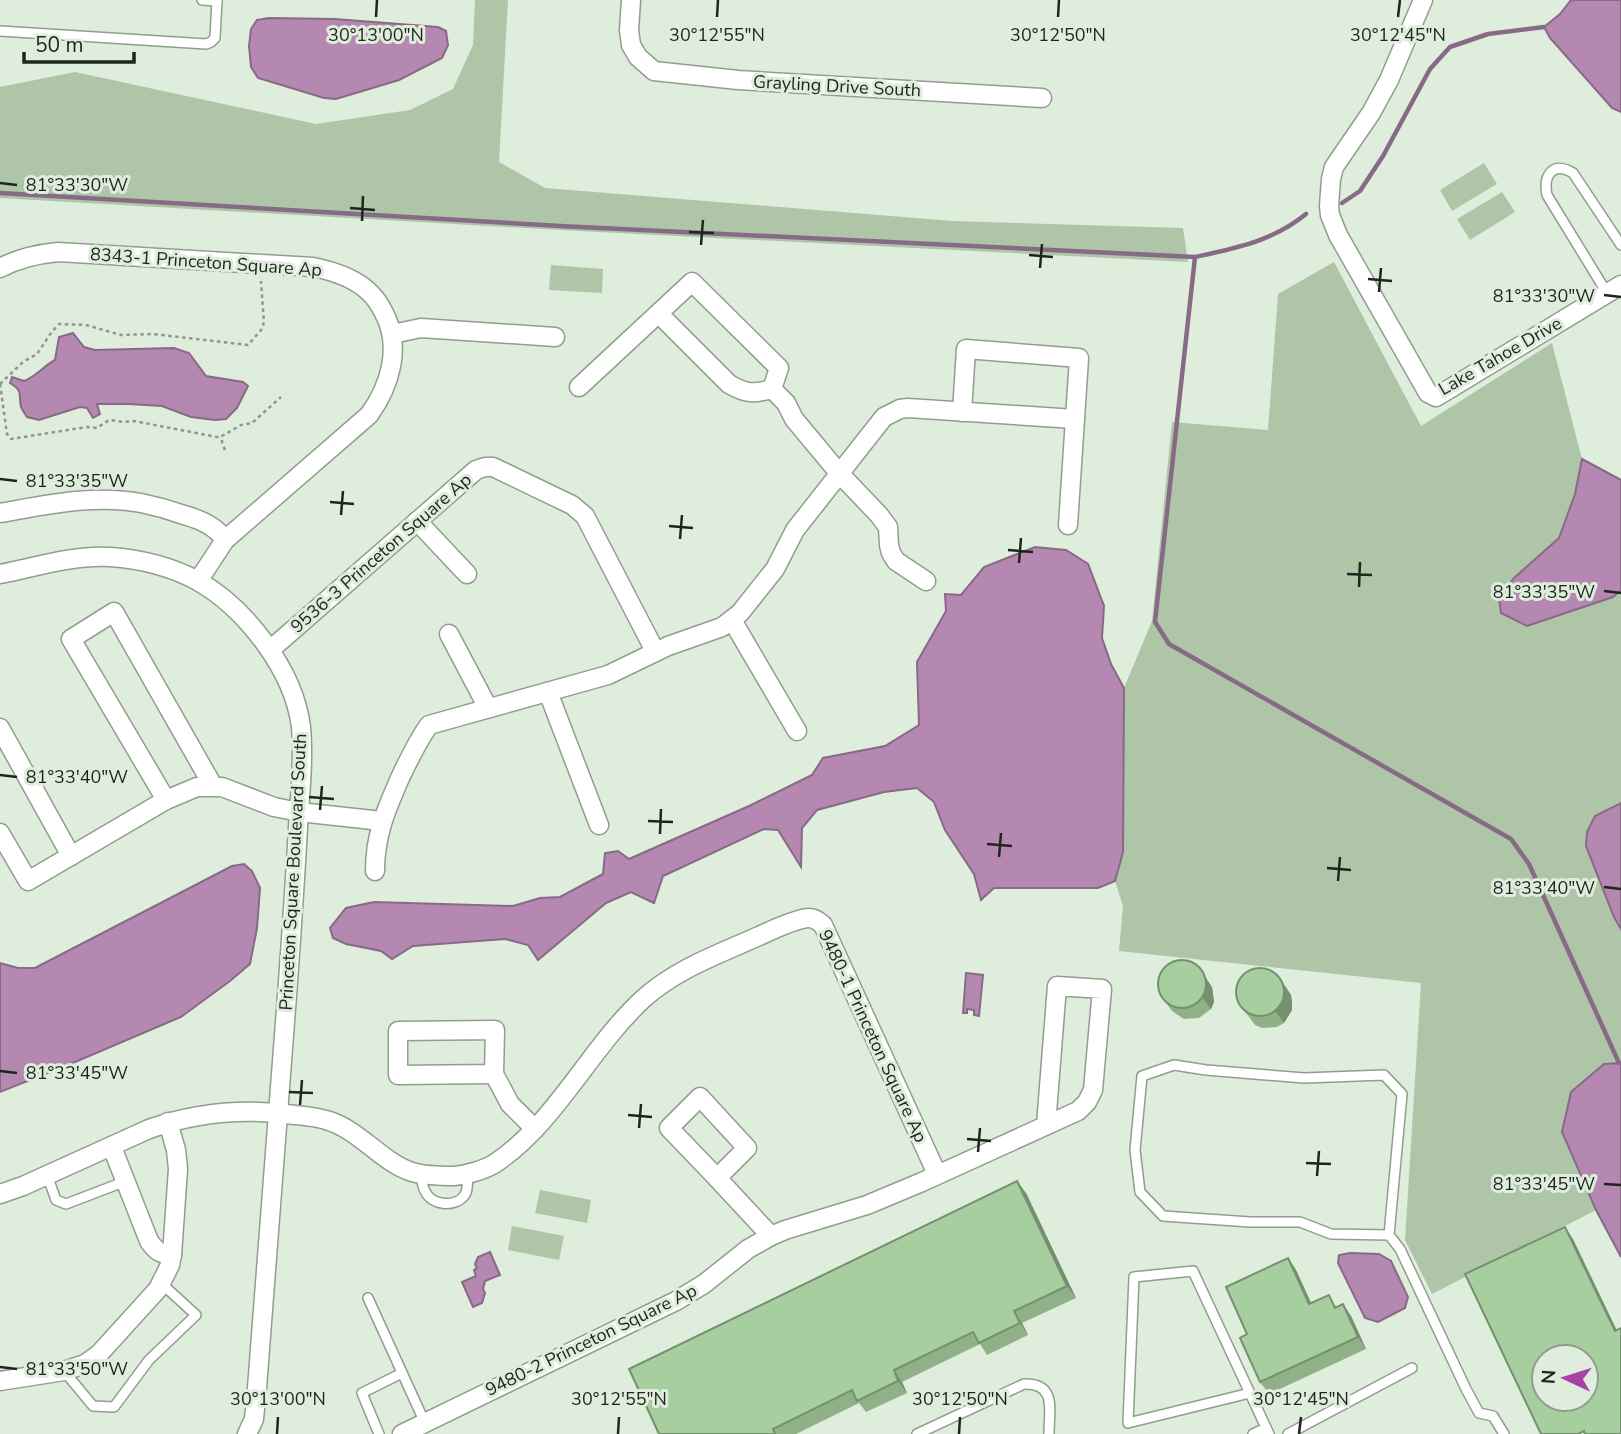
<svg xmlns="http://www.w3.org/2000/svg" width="1621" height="1434" viewBox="0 0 1621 1434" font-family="'Nunito Sans',sans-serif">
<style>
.green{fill:#aec5a8}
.water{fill:#b488b1;stroke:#876a85;stroke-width:2}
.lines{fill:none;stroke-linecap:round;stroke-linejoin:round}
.stream{stroke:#876a85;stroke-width:4.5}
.lane-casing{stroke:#919e8e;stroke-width:12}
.street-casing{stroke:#919e8e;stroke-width:21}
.path{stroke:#8d988b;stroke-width:2.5;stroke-dasharray:3.5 3.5;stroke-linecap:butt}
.lane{stroke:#fff;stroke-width:9}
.street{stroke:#fff;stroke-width:18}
.wall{fill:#90b188}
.shaded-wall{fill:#75906f}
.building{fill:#a7ce9e;stroke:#75906f;stroke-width:2;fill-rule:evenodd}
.ticks{fill:none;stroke:#1f251e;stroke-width:2.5}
.labels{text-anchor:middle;stroke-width:6;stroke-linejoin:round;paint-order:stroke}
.street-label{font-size:18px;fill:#1f251e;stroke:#dfeddc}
.ticks-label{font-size:18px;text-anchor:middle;fill:#1f251e;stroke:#dfeddc;stroke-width:6;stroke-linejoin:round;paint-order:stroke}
</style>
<rect width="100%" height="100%" fill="#dfeddc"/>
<g class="green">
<path d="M475 0H508L499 162 545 188 952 221 1183 228 1188 262 560 230 0 198V87L75 72 316 124 410 110 453 89 473 45Z"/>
<path d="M1484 163 1497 184 1452 211 1440 190Z"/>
<path d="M1502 192 1515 212 1470 240 1457 219Z"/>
<path d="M1334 262 1421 426 1552 343 1582 459 1575 494 1559 538 1514 578 1527 626 1613 597 1621 590V803L1595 816 1614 917 1621 929V1063L1604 1064 1562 1131 1596 1210 1432 1294 1405 1240 1421 983 1119 951 1123 906 1115 881 1123 851 1124 688 1152 621 1172 422 1268 430 1278 294Z"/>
<path d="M551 265 603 269 602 293 549 290Z"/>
<path d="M540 1190 591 1200 587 1223 535 1213Z"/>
<path d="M512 1226 564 1236 559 1260 508 1250Z"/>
</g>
<g class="water">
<path d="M1571 0H1621V112L1612 108 1550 38 1544 27 1560 14Z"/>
<path d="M269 18 335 19 438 27 446 31 448 45 442 58 399 80 336 99 324 98 258 78 251 67 249 46 251 29 257 20Z"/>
<path d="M73 333 84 347 95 350 174 348 189 353 206 376 243 382 248 386 237 408 226 419 215 420 191 417 162 406 128 404H97L100 414 93 418 87 408 80 407 39 420 27 417C25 414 22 409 21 407 18 393 24 392 10 383L12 377 24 381C35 377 44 366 55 360L59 337Z"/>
<path d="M1582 459 1621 480V590L1613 597 1527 626 1501 613 1499 598 1514 578 1559 538 1575 494Z"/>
<path d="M1035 547 1066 550 1088 564 1104 606 1102 638 1111 664 1124 688 1123 852 1115 881 1098 888H994L981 900 974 874 945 830 934 802 917 788 884 792 817 810 802 828 801 867 778 830 764 829 663 876 654 903 631 892 606 903 538 960 528 945 505 939 413 946 392 959 381 951 346 944 333 938 330 928 346 908 374 902 513 906 540 898 560 897 603 874 605 853 618 851 629 859 749 806 812 775 823 758 885 746 919 725 917 662 946 611 945 594 961 595 984 567Z"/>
<path d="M1621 803V929L1614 917 1586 846 1587 832 1595 816Z"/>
<path d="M244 864 252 871 260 888 257 928 250 964 230 981 181 1017 68 1065 0 1092V963L18 968H35L232 866Z"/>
<path d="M966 973 983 975 979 1016 974 1015V1010L967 1009V1013H963Z"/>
<path d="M1621 1063V1257L1596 1210 1562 1132 1571 1092 1604 1064Z"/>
<path d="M490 1252 500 1275 485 1281 483 1289 485 1293 482 1303 473 1307 462 1282 476 1276 474 1270 477 1268 475 1264 478 1257Z"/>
<path d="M1350 1253 1379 1254 1391 1261 1408 1297 1405 1308 1378 1322 1365 1318 1338 1263 1339 1255Z"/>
</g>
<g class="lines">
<g class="stream">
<path d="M0 193 560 226 1195 257C1236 248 1273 241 1306 214"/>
<path d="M1342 203 1360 191 1383 156 1430 69 1450 47 1488 34 1544 27"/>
<path d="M1195 257 1155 622 1169 644 1511 839 1529 864 1619 1063"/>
</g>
<g class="lane-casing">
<g id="lane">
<path d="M202 0 217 1"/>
<path d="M0 31 206 44 211 42 215 38 217 0"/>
<path d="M1607 293 1547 195C1543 175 1553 161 1573 173L1621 245"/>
<path d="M421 1174C422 1179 422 1186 425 1191 431 1205 454 1208 464 1196 469 1190 467 1180 467 1173"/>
<path d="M47 1175 56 1200 66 1204 126 1181"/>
<path d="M1389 1235 1331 1234 1300 1222H1250L1163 1216 1140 1192 1135 1150 1142 1076 1174 1065 1206 1070 1304 1078 1384 1075 1402 1094 1389 1235 1400 1249 1466 1389 1479 1413 1493 1416 1504 1434"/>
<path d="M368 1298 425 1423"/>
<path d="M64 1371 93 1406 114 1407 149 1360 196 1315 161 1283"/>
<path d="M1250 1393 1128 1423 1134 1277 1193 1271 1269 1434"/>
<path d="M379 1434 362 1393 402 1373"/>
<path d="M917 1434 1024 1384C1057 1383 1049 1410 1049 1434"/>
<path d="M1253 1434 1266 1428"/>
<path d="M1288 1434 1412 1368"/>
</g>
</g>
<g class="street-casing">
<g id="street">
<path d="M631 0 629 30 631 45 638 57 654 71 738 80 1042 98"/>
<path d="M1423 0 1389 80 1371 113 1334 167 1331 179 1329 206 1330 215 1338 235 1428 393 1436 397 1621 285"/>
<path d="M0 268C19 258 37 254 58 252L313 267C333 271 353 277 368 291 375 297 380 305 384 313 402 347 390 386 369 415L225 540 198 581"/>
<path d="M659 314 729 384C746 394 753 394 772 389"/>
<path d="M392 334 421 328 555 337"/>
<path d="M579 387 692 282 779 368 772 389"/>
<path d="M772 389 786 403 794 419 839 473 879 515 888 527 889 545 891 553 896 561 926 581"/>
<path d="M962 412 966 349 1079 358 1068 525"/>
<path d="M0 513C46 505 94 494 141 503 156 506 170 510 184 515 199 519 216 526 225 540"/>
<path d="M417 521 467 574"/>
<path d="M0 574C36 567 72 555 110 557 140 559 169 566 196 580 245 607 294 670 301 727 304 760 300 794 298 827 295 884 291 940 287 996 277 1127 267 1257 257 1388L254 1419 247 1434"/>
<path d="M732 620 797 731"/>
<path d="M449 634 488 708"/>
<path d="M270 650 476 470 485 467H493L572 505 585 516 655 651"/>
<path d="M548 692 599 825"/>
<path d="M0 728 71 856"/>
<path d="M166 800 71 639 114 612 213 786"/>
<path d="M0 833 28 881 166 800 197 787H222L274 807 299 812 382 821"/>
<path d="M375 871C375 835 386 810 400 778 409 759 417 742 429 725L608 675 668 646 722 627 740 613 775 569 795 530 884 417 900 409 908 408 1075 419"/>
<path d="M495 1030 494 1074 398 1075V1031Z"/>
<path d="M494 1074 510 1104 535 1129"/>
<path d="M700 1097 747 1148 717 1178 669 1128Z"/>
<path d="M112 1147 149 1241C156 1251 160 1254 172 1255"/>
<path d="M717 1178 771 1236"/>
<path d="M0 1194 23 1186 149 1129C197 1112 245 1108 295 1115 305 1116 316 1117 326 1120 359 1129 381 1162 412 1172 425 1176 441 1176 454 1176 466 1175 484 1170 494 1164 556 1123 589 1049 643 999 676 969 719 954 759 936 770 931 797 918 809 918 815 918 818 921 823 925L937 1174"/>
<path d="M0 1381 64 1371 85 1364 99 1354 158 1289 170 1265 172 1255 178 1169 176 1150 168 1122"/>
<path d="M402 1434 676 1301 704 1284 748 1249 771 1236 785 1230 867 1205 922 1182 1078 1111 1087 1102 1093 1090 1102 989 1057 986 1046 1125"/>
</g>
</g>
<g class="path">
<path d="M0 384 23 362 37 354 51 333 59 324 86 325 121 335 153 334 248 345 262 329 264 322 261 281"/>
<path d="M0 384 7 434 11 439 87 427 97 428 109 420 124 422 134 421 222 438"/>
<path d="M225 450 222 443V436L241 425 252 423 281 397"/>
</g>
<use href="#lane" class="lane"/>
<use href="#street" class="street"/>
</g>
<g class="wall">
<path d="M1279 977 1291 995 1292 1003V1010L1284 1023 1277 1027 1262 1028 1255 1025 1237 1001Z"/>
<path d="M1212 987 1214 1002 1211 1009 1199 1018 1184 1019 1172 1011 1159 993Z"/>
<path d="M1026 1193 1076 1298 1022 1323 1028 1335 987 1355 980 1344 902 1382 907 1393 866 1412 859 1403 796 1434H659Z"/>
<path d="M1288 1258 1296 1270 1311 1303 1337 1306 1351 1316 1366 1349 1269 1394 1260 1382Z"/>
</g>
<g class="shaded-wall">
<path d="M1204 975 1212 987 1214 1002 1211 1009 1202 997Z"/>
<path d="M1279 977 1291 995 1292 1003V1010L1284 1023 1275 1011Z"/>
<path d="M1017 1181 1026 1193 1076 1298 1067 1286Z"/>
<path d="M1565 1227 1573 1239 1621 1339 1615 1331Z"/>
<path d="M1288 1258 1296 1270 1317 1316 1309 1304Z"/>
<path d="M1343 1304 1351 1316 1366 1349 1358 1337Z"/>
<path d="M1014 1311 1022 1323 1028 1335 1020 1323Z"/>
<path d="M894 1370 902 1382 907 1393 898 1381Z"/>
</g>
<g class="building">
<circle cx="1182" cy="984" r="24"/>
<circle cx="1260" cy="992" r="24"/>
<path d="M1017 1181 1067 1286 1014 1311 1020 1323 979 1343 973 1332 894 1370 898 1381 857 1401 852 1390 773 1429 775 1434H659L629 1369Z"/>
<path d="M1565 1227 1615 1331 1621 1328V1434H1585L1584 1431 1578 1434H1541L1465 1274ZM1544 1357H1586V1399H1544Z"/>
<path d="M1288 1258 1309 1304 1329 1295 1335 1308 1343 1304 1358 1337 1260 1382 1240 1338 1247 1334 1226 1287Z"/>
</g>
<path class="ticks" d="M376 17 377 0M717 17 718 0M1058 17 1059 0M1398 17 1400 0M0 183 17 185M350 208 375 210M362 221 363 196M689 232 714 233M701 245 703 220M1029 255 1053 257M1040 268 1042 244M1368 279 1392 281M1379 292 1381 268M1604 295 1621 297M0 479 17 481M330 502 354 504M341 515 343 491M669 526 693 528M680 539 682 515M1008 550 1033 552M1019 563 1021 538M1347 574 1372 575M1359 587 1360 562M1604 591 1621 593M0 775 17 777M309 797 334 799M320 810 322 786M648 821 673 822M660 834 661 809M987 844 1012 846M999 857 1001 833M1327 868 1351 870M1338 881 1340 857M1604 887 1621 889M0 1071 17 1073M289 1092 313 1093M300 1105 302 1080M628 1115 652 1117M639 1128 641 1104M967 1139 991 1141M978 1152 980 1128M1306 1163 1331 1164M1317 1176 1319 1151M1604 1184 1621 1185M0 1367 17 1369M277 1434 278 1417M618 1434 619 1417M959 1434 960 1417M1299 1434 1301 1417"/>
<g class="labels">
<g class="street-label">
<text transform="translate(837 86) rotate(3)" y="6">Grayling Drive South</text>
<text transform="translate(206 262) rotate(4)" y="6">8343-1 Princeton Square Ap</text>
<text transform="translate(1500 356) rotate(-30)" y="6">Lake Tahoe Drive</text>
<text transform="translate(381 553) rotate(-41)" y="6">9536-3 Princeton Square Ap</text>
<text transform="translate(293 872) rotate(-87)" y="6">Princeton Square Boulevard South</text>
<text transform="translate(873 1036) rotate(65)" y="6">9480-1 Princeton Square Ap</text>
<text transform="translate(591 1340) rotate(-26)" y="6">9480-2 Princeton Square Ap</text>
</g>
</g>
<g class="ticks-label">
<text x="376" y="41">30°13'00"N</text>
<text x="717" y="41">30°12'55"N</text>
<text x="1058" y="41">30°12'50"N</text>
<text x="1398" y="41">30°12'45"N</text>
<text x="77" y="191">81°33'30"W</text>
<text x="1544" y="302">81°33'30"W</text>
<text x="77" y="487">81°33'35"W</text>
<text x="1544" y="598">81°33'35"W</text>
<text x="77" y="783">81°33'40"W</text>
<text x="1544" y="894">81°33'40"W</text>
<text x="77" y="1079">81°33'45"W</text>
<text x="1544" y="1190">81°33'45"W</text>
<text x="77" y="1375">81°33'50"W</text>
<text x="278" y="1405">30°13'00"N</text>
<text x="619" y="1405">30°12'55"N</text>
<text x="960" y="1405">30°12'50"N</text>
<text x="1301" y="1405">30°12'45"N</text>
</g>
<g transform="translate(1565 1378) rotate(274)"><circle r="33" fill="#dfeddc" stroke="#929d90" stroke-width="2"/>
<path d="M0-5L12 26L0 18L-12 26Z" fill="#a942a5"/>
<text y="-10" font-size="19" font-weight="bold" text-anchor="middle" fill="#1f251e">N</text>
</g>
<path d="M24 52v10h110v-10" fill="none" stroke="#1f251e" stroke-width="3.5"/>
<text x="35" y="52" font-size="21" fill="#1f251e" stroke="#dfeddc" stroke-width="5" paint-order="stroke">50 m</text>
</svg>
